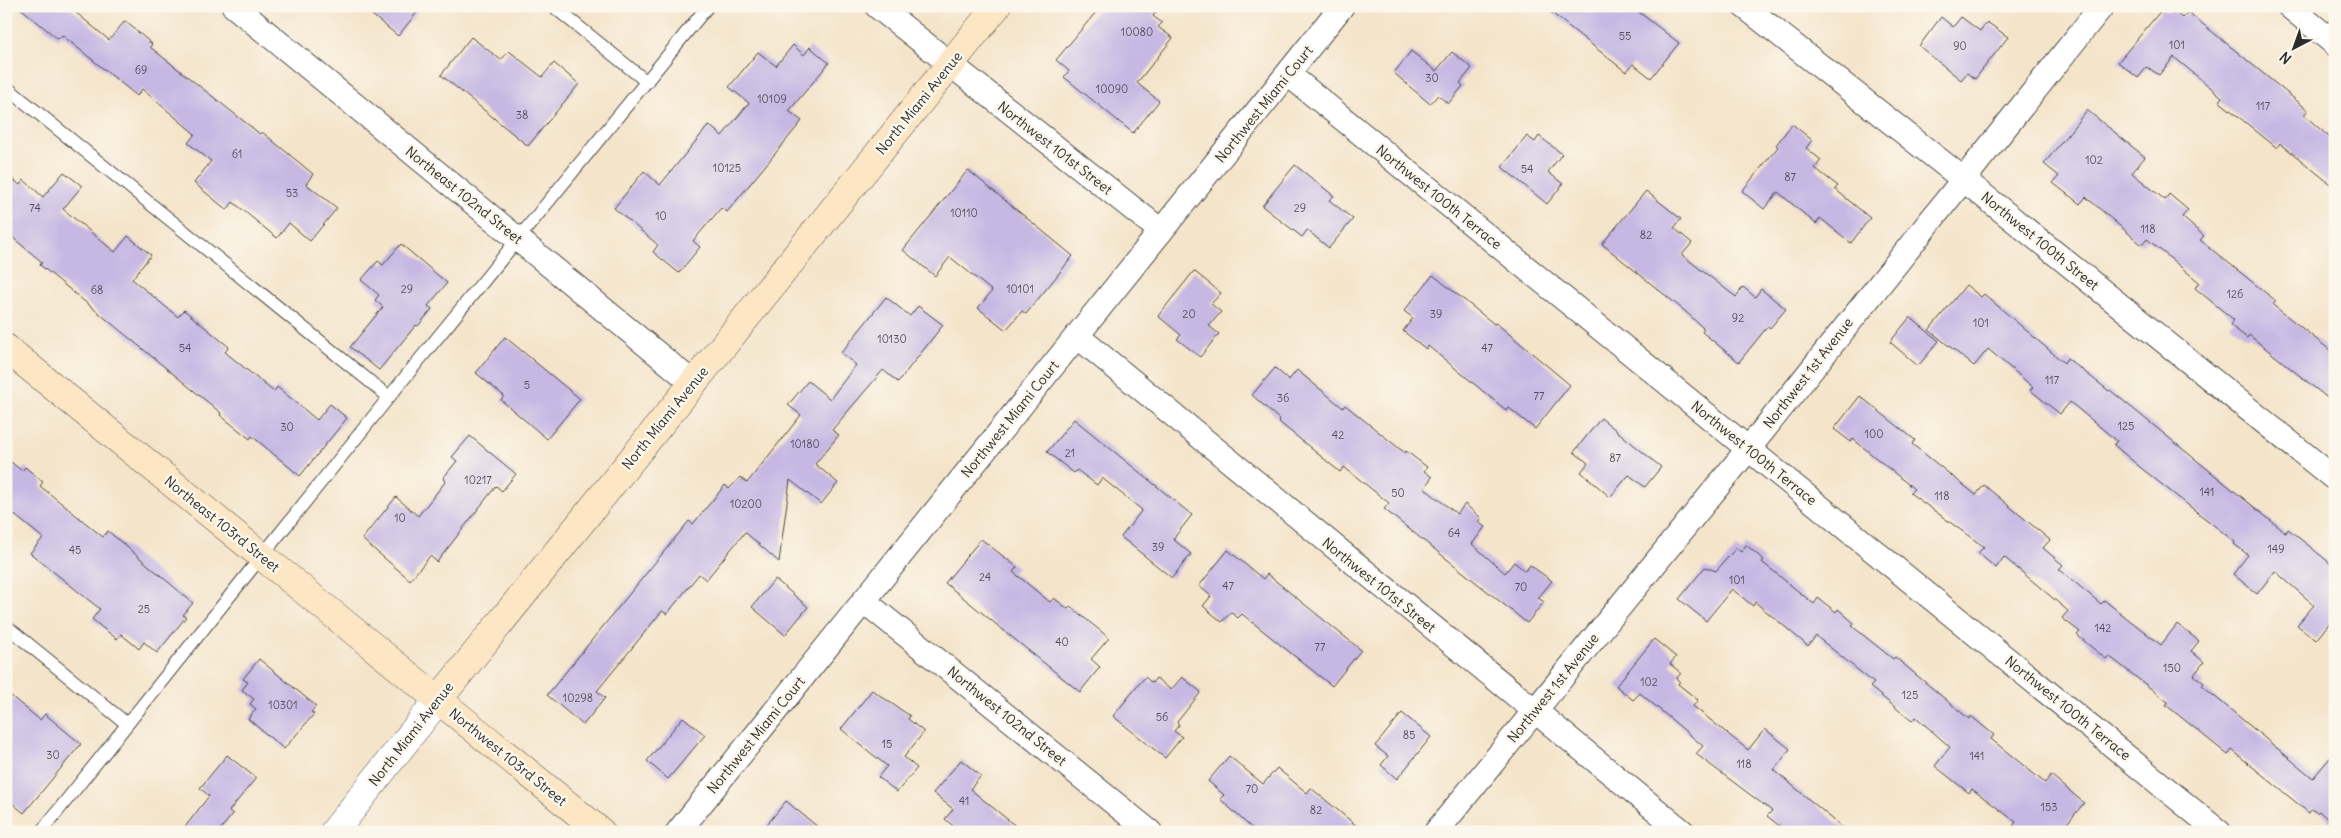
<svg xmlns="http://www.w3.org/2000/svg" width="2341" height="838" viewBox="0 0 2341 838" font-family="Delius,sans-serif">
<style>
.building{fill:#c6b7e3}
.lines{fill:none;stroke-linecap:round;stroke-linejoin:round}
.service-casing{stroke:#494743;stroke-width:14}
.minor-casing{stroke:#494743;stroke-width:26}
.tertiary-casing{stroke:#494743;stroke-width:29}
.secondary-casing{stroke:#494743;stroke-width:29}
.service{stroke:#fff;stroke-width:12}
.minor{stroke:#fff;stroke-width:24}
.tertiary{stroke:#fff;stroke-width:28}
.secondary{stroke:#fce6c4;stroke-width:28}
.labels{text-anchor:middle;stroke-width:5;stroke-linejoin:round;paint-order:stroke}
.number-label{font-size:11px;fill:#524e59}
.street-label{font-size:14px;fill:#2b2b2b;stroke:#fbf7ec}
</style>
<rect width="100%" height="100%" fill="#fbf7ec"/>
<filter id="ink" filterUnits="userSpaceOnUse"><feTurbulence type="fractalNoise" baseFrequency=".02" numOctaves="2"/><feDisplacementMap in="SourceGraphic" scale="10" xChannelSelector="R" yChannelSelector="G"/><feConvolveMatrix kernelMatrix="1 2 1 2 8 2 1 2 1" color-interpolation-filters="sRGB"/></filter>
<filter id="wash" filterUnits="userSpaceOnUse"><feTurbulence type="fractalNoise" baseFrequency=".0096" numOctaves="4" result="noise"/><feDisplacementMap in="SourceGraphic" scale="20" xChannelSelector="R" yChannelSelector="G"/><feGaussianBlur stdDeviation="1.12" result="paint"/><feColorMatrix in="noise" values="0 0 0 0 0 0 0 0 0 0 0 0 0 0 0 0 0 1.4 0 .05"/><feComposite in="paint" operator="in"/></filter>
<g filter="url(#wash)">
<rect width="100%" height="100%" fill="#f4e4ca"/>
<g id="blocks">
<g class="building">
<path d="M18 6H68L109 40 125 21 152 44 150 47 260 134 262 132 313 174 306 184 337 208 310 241 289 223 277 238 233 202 227 210 194 183 211 161 188 143 195 134 142 89 137 96 62 35 58 39Z"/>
<path d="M361 6H422L398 36Z"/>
<path d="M1101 6H1161L1153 16 1162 23 1158 27 1173 38 1137 83 1159 101 1133 133 1064 77 1069 71 1056 60Z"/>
<path d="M1543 6H1631L1679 43 1651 78 1633 64 1626 72Z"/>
<path d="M2163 8 2168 12 2171 8 2182 18 2188 12 2308 110 2304 115 2335 142V188L2280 143 2277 148 2219 101 2222 97 2174 57 2159 75 2147 67 2138 78 2118 62Z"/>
<path d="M1941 17 1953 27 1961 17 1980 31 1987 22 2008 37 1975 79 1967 73 1961 80 1919 46Z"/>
<path d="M471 37 501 60 509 51 542 77 554 63 579 84 528 146 441 75Z"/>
<path d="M793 45 804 55 810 47 829 63 789 111 802 121 727 212 721 208 693 241 700 247 679 273 653 252 658 245 614 208 644 171 660 185 709 125 722 136 749 103 729 87 758 52 776 66Z"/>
<path d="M1411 51 1436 71 1452 52 1472 68 1460 83 1463 86 1448 104 1438 95 1430 104 1394 73Z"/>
<path d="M2087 110 2145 157 2132 173 2165 200 2169 194 2188 210 2182 217 2204 236 2200 240 2276 301 2273 305 2335 354V404L2249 335 2247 338 2230 325 2234 320 2195 288 2199 282 2147 239 2142 245 2086 197 2080 204 2053 183 2059 176 2044 164Z"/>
<path d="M1792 124 1812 140 1806 148 1821 160 1815 168 1838 186 1835 189 1870 218 1851 243 1820 218 1816 224 1778 192 1764 209 1742 191 1778 147 1776 145Z"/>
<path d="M1527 136 1535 142 1539 136 1562 154 1548 172 1563 184 1547 204 1502 167Z"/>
<path d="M1295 165 1334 196 1329 200 1353 219 1329 248 1307 230 1302 237 1262 206Z"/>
<path d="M968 170 1073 256 1026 314 1022 311 1006 330 978 308 992 291 950 257 935 276 903 250Z"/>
<path d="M64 172 82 186 63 209 115 252 128 236 151 255 132 279 178 317 184 310 229 347 225 352 274 392 277 387 317 420 330 404 347 418 300 476 252 436 250 439 220 415 221 413 40 265 42 262 6 232V174L20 185 24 180 43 197Z"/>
<path d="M1646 191 1681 219 1674 228 1692 243 1682 255 1736 297 1743 287 1755 297 1761 289 1786 309 1770 328 1768 326 1739 362 1702 332 1704 329 1686 312 1602 244Z"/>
<path d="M401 244 447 283 428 306 432 309 418 326 416 325 379 370 350 347 383 307 375 300 379 295 361 280 378 261 383 265Z"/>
<path d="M1194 271 1221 293 1211 304 1221 312 1209 326 1219 334 1200 357 1177 339 1181 335 1158 316Z"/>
<path d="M1433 275 1494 324 1496 323 1570 385 1535 429 1508 407 1506 410 1428 346 1426 349 1403 331 1413 318 1404 311Z"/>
<path d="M1966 285 1981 297 1984 294 2064 363 2067 358 2109 391 2110 390 2286 533 2288 529 2335 567V623L2332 620 2316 640 2297 625 2314 605 2275 571 2257 594 2233 574 2248 555 2234 544 2235 542 2141 468 2114 445 2117 441 2070 402 2060 414 2030 390 2033 387 1988 349 1974 366 1929 330Z"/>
<path d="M886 297 910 316 918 306 943 325 898 382 883 370 832 430 839 435 815 464 838 483 821 504 790 480 779 562 745 532 706 580 699 574 667 614 662 611 597 691 605 698 583 725 547 695 689 521 693 524 725 485 729 489 740 477 747 483 801 415 788 405 808 381 830 399 856 365 841 353Z"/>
<path d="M1910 317 1939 341 1918 366 1890 342Z"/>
<path d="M505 337 580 399 547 439 501 400 504 396 476 373Z"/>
<path d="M1275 368 1289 380 1297 370 1343 408 1345 405 1405 453 1406 451 1427 467 1424 471 1432 477 1424 488 1457 514 1465 504 1481 518 1478 522 1485 527 1472 544 1505 573 1514 562 1525 571 1530 565 1552 581 1538 598 1544 602 1527 623 1384 509 1389 503 1344 467 1340 472 1279 422 1280 420 1252 395Z"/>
<path d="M1860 396 1915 440 1912 444 1976 495 1984 485 2050 540 2043 548 2063 565 2059 569 2101 604 2104 600 2161 645 2177 624 2199 641 2191 651 2204 662 2194 675 2204 683 2202 686 2313 778 2335 752V826L2319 811 2317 813 2312 809 2309 813 2232 750 2228 755 2166 705 2168 702 2109 656 2106 659 2077 635 2080 632 2062 618 2068 611 2004 557 1996 568 1978 553 1984 547 1910 493 1914 489 1853 439 1851 442 1834 429Z"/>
<path d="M1601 418 1661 467 1645 487 1629 475 1610 497 1581 472 1588 463 1574 452Z"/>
<path d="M1074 419 1192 515 1173 539 1191 554 1172 578 1121 537 1142 510 1102 478 1097 485 1077 470 1074 473 1047 452Z"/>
<path d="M470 436 516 474 502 491 496 486 437 562 430 556 410 580 362 539 396 497 418 516 446 481 443 478 457 461 452 457Z"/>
<path d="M6 458 22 471 25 467 43 482 40 486 103 537 108 531 193 603 183 615 186 617 157 653 144 642 139 649 121 634 117 639 104 629 92 619 100 609 30 553 43 538 6 508Z"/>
<path d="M981 539 1017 567 1013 572 1050 602 1054 598 1068 609 1070 606 1109 638 1091 659 1100 667 1080 692 945 583Z"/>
<path d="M1746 545 1764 560 1762 562 1814 604 1818 598 1836 612 1838 609 1854 623 1852 626 1893 659 1895 657 1969 719 1971 716 1994 735 1991 739 2045 783 2051 775 2084 803 2060 832H2008L2016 822 1972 789 1969 793 1935 766 1950 747 1916 717 1912 721 1870 687 1874 683 1816 636 1808 646 1755 602 1753 606 1732 589 1706 621 1679 599 1705 567 1716 571 1736 548 1741 552Z"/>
<path d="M1228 550 1263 579 1267 574 1361 650 1332 686 1242 614 1238 618 1231 612 1222 622 1203 606 1211 596 1199 586Z"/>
<path d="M775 579 808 607 785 635 752 607Z"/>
<path d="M1654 639 1676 657 1670 664 1681 673 1677 678 1680 681 1678 684 1698 700 1693 706 1748 750 1765 729 1790 749 1774 770 1848 832H1787L1767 816 1772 811 1696 754 1703 746 1640 693 1633 700 1616 686Z"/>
<path d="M259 659 316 706 311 712 314 714 284 749 248 719 256 709 250 704 254 699 242 690 248 682 243 679Z"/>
<path d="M1145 677 1152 683 1156 678 1171 690 1182 677 1201 692 1177 722 1179 725 1174 731 1182 737 1165 758 1113 716Z"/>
<path d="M872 690 910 716 908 719 924 732 904 757 917 768 897 792 878 777 887 766 841 729Z"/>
<path d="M6 692 40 720 45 714 81 744 24 813 6 798Z"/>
<path d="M1402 713 1431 737 1397 779 1381 765 1388 756 1375 746Z"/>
<path d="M683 717 705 735 668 779 647 761Z"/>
<path d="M227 755 256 778 229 811 233 814 218 832H181L209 796 200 788Z"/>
<path d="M1229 756 1263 784 1277 768 1307 793 1311 788 1364 832H1256L1220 799 1224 795 1208 781Z"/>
<path d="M961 760 981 776 970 789 1023 832H960L945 819 953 809 933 793Z"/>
<path d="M786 801 824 832H761Z"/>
</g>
</g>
</g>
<g filter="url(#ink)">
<use href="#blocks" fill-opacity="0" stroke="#494743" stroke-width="1"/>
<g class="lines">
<g class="service-casing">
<g id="service">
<path d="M553 6 647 82"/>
<path d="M2325 36 2335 24"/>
<path d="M6 87 389 397"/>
<path d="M6 626 127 724"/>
<path d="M41 832 389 397 708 6"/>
</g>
</g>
<g class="minor-casing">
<g id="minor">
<path d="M234 6 693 383"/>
<path d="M877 6 1161 231"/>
<path d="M1744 6 1963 179 2335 479"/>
<path d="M2289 6 2335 44"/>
<path d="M1288 74 2219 832"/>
<path d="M1077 336 1683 832"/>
<path d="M864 601 1150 832"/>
<path d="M678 832 1342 6"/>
<path d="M1436 832 1749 448 2102 6"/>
</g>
</g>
<g class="tertiary-casing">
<path id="tertiary" d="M334 832 438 700"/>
</g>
<g class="secondary-casing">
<g id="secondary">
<path d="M6 348 601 832"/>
<path d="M438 700 997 6"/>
</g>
</g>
<use href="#service" class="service"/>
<use href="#minor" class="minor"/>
<use href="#tertiary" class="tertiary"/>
<use href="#secondary" class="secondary"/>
</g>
</g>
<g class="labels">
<g class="number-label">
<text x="1137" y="36">10080</text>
<text x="1625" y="40">55</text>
<text x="2177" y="49">101</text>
<text x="1960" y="50">90</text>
<text x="141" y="74">69</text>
<text x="1432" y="82">30</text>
<text x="1112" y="93">10090</text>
<text x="772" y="103">10109</text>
<text x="2263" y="110">117</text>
<text x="522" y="119">38</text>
<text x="237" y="158">61</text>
<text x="2094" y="164">102</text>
<text x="727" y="172">10125</text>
<text x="1527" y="173">54</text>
<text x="1790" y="181">87</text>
<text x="292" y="197">53</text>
<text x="35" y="212">74</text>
<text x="1300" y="212">29</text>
<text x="964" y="217">10110</text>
<text x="661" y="220">10</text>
<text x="2148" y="233">118</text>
<text x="1646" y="239">82</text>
<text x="407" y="293">29</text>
<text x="1020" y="293">10101</text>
<text x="97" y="294">68</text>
<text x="2235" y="298">126</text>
<text x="1189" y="318">20</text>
<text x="1436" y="318">39</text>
<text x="1738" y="322">92</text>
<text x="1981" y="327">101</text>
<text x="892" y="343">10130</text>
<text x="185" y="352">54</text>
<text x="1487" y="352">47</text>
<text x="2052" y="384">117</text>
<text x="527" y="389">5</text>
<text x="1539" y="400">77</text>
<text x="1283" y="402">36</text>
<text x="2126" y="430">125</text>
<text x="287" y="431">30</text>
<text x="1874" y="438">100</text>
<text x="1338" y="439">42</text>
<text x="805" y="448">10180</text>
<text x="1070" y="457">21</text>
<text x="1615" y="462">87</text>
<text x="478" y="484">10217</text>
<text x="2207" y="496">141</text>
<text x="1398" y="497">50</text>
<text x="1942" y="500">118</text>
<text x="746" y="508">10200</text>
<text x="400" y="522">10</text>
<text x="1454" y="537">64</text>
<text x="1158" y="551">39</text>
<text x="2276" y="553">149</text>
<text x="75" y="554">45</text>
<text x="985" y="581">24</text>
<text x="1737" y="584">101</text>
<text x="1228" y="590">47</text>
<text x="1521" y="591">70</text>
<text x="144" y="613">25</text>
<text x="2103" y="632">142</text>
<text x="1062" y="646">40</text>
<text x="1320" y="651">77</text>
<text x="2172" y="672">150</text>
<text x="1649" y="686">102</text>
<text x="1910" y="699">125</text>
<text x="578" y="702">10298</text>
<text x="283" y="709">10301</text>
<text x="1162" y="721">56</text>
<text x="1409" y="739">85</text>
<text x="887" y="748">15</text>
<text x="53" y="759">30</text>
<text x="1977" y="760">141</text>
<text x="1744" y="768">118</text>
<text x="1252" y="793">70</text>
<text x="964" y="805">41</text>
<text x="2049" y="811">153</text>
<text x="1316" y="814">82</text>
</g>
<g class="street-label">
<text transform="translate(919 103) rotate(-51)" y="5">North Miami Avenue</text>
<text transform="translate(1264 104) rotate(-51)" y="5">Northwest Miami Court</text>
<text transform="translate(1055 148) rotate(38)" y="5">Northwest 101st Street</text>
<text transform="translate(464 195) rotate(39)" y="5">Northeast 102nd Street</text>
<text transform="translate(1439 197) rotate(39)" y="5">Northwest 100th Terrace</text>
<text transform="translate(2040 241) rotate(39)" y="5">Northwest 100th Street</text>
<text transform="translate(1808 373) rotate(-52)" y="5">Northwest 1st Avenue</text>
<text transform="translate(665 418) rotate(-51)" y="5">North Miami Avenue</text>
<text transform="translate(1010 419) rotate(-51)" y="5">Northwest Miami Court</text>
<text transform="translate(1754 453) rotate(39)" y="5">Northwest 100th Terrace</text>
<text transform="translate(222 524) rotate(39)" y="5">Northeast 103rd Street</text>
<text transform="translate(1379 585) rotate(39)" y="5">Northwest 101st Street</text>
<text transform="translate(1553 688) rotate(-51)" y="5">Northwest 1st Avenue</text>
<text transform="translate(2068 708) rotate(39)" y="5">Northwest 100th Terrace</text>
<text transform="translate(1007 716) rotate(39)" y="5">Northwest 102nd Street</text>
<text transform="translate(411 734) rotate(-52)" y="5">North Miami Avenue</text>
<text transform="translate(756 735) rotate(-51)" y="5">Northwest Miami Court</text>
<text transform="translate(508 757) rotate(39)" y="5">Northwest 103rd Street</text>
</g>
</g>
<rect width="2341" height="838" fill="none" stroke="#fbf7ec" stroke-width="25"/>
<g transform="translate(2294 48) rotate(221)" stroke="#fbf7ec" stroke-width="4" paint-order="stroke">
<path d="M0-4L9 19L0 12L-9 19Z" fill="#2b2b2b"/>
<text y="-8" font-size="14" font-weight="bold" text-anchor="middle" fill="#2b2b2b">N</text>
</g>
</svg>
